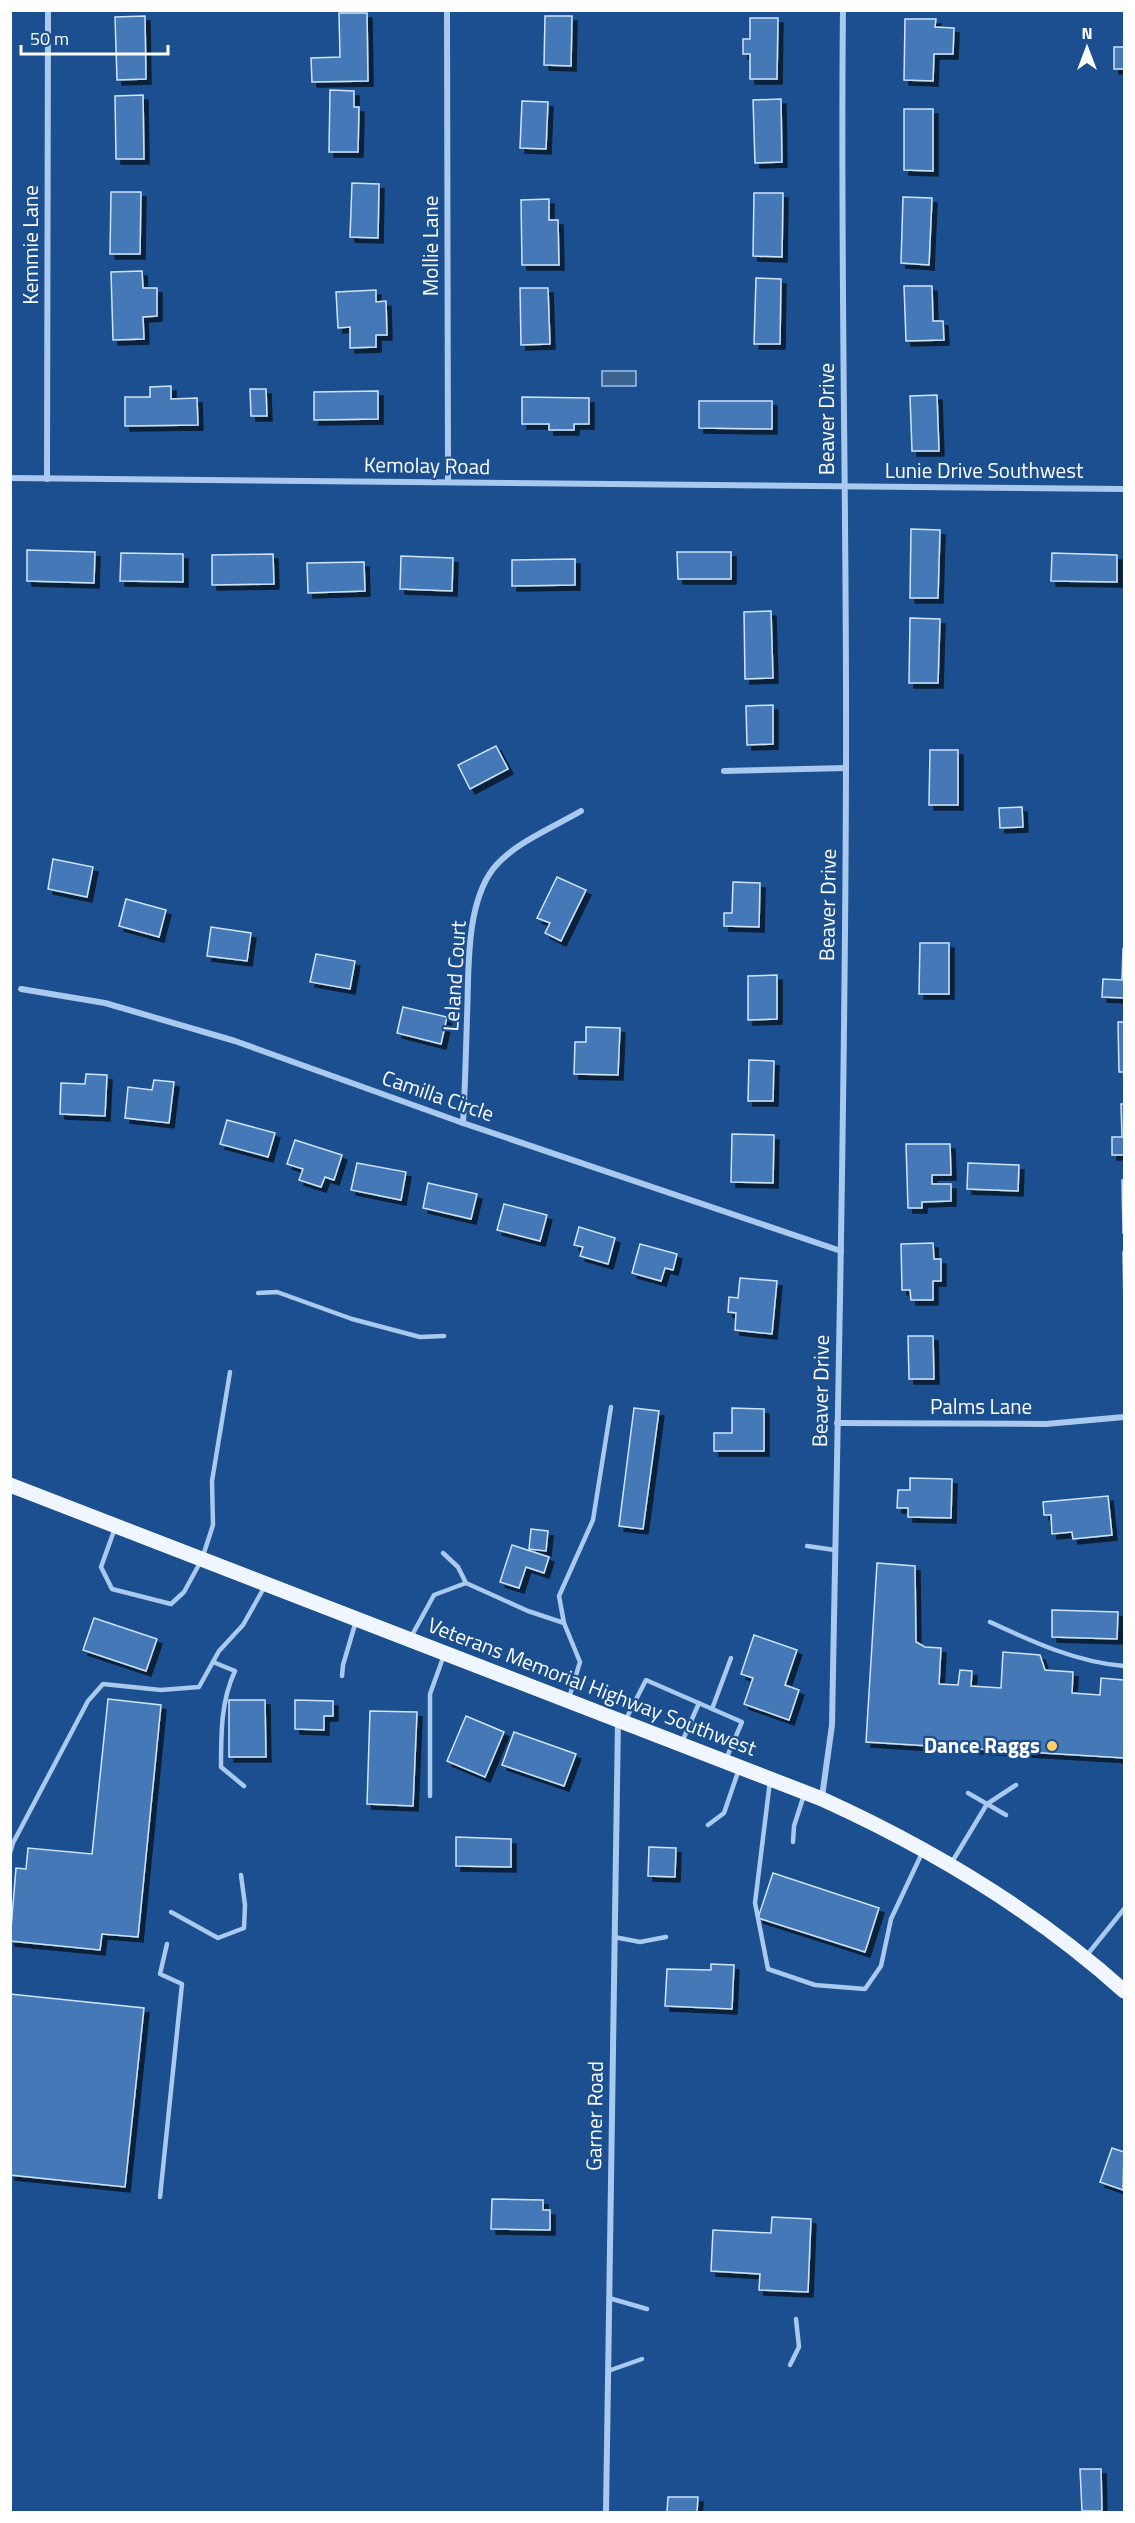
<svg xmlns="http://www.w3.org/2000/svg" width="1135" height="2523" viewBox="0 0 1135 2523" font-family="'Titillium Web',sans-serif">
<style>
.water{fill:#3c6290;stroke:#9cc4f0;stroke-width:1.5}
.building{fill:#4478b7;stroke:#cfe3fa;stroke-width:1.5;filter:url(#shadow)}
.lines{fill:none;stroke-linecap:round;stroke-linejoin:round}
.service{stroke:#a9c9ee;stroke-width:4.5}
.minor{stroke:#a9c9ee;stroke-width:6}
.primary{stroke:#f0f6ff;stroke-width:15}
.poi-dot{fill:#ffd166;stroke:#1b4f8f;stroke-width:2}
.labels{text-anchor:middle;stroke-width:4.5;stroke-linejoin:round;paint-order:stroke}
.street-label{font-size:21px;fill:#fff;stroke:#1b4f8f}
.poi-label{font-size:21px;font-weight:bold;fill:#fff;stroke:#1b4f8f;text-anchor:end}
</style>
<defs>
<filter id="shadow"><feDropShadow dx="5" dy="5" stdDeviation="0" flood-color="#0009"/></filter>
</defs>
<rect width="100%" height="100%" fill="#1b4f8f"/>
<rect class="water" x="602" y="371" width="34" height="15"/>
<g class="building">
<path d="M339 13H367L368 81 312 82 311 58 340 57Z"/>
<path d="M145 16 146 79 117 80 115 17Z"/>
<path d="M545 16H572L571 66 544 65Z"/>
<path d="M750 18H778L777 79H750V54H743V39H750Z"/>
<path d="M905 19H936L935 27 954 28 953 54H934L933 81 904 80Z"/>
<rect x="1114" y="47" width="10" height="22"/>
<path d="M330 90 354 91V107H359L358 152H329Z"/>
<path d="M143 95 144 159H116L115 96Z"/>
<path d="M781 99 782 162 755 163 753 100Z"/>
<path d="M522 101 548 102 546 149 520 148Z"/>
<path d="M904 109H933V171L904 170Z"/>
<path d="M352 183 379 184 378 238 350 237Z"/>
<path d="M111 192H141L140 254H110Z"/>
<path d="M754 193H783L782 257 753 256Z"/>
<path d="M903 197 932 198 929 265 901 263Z"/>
<path d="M549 199V220H558L559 265H522L521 200Z"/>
<path d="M142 271 143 288H157V316L143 317 144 339 113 340 111 272Z"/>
<path d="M756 278 781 279 780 344H754Z"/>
<path d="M904 286H932L933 321H943L944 340 906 341Z"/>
<path d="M520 288H548L550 344 521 345Z"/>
<path d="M376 290V302L386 301 387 335H376V347L350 348V327L338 328 336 292Z"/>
<path d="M171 386V399L197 398 198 425 125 426V397H150V387Z"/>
<path d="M250 389H266L267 416H251Z"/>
<path d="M378 391V419L314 420V392Z"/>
<path d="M937 395 939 451H912L910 396Z"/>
<path d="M522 397 589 398V424H574V430H549V424H522Z"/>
<path d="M699 401H772V429L699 428Z"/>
<path d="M911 529 940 530 938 598H910Z"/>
<path d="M27 550 95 552 94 583 27 581Z"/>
<path d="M677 552H731V579H678Z"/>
<path d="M121 553 183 554V582L120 581Z"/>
<path d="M1052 553 1117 555V582L1051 581Z"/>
<path d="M273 554 274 584 212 585V555Z"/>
<path d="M401 556 453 558 452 591 400 589Z"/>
<path d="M575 559V585L512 586V560Z"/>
<path d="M364 562 365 591 308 593 307 563Z"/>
<path d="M771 611 773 678 745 679 744 612Z"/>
<path d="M910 618 940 619 938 683H909Z"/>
<path d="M773 705V744L747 745 746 706Z"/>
<path d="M496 746 508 769 470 789 458 765Z"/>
<path d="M930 750H958V805H929Z"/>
<path d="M1022 807 1023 827 1000 828 999 808Z"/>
<path d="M53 859 93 867 87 897 48 889Z"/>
<path d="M557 877 586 890 561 941 545 933 550 923 537 918Z"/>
<path d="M733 882 760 883 759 927 724 926V913H732Z"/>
<path d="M126 899 166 910 159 937 119 926Z"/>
<path d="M211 927 251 933 247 961 207 956Z"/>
<path d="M920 943H949V994H919Z"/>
<path d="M1123 948 1124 998 1102 997 1103 979 1122 980Z"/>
<path d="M316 954 355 961 350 989 310 982Z"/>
<path d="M777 975V1019L748 1020V976Z"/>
<path d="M403 1007 447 1017 441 1044 397 1033Z"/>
<path d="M1118 1022H1124V1072H1119Z"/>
<path d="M586 1027 620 1028 618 1075 574 1074 575 1042H586Z"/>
<path d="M749 1060 774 1061 773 1101H748Z"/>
<path d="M86 1074 107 1075 105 1116 60 1114 61 1083 85 1084Z"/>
<path d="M154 1080 174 1082 169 1123 125 1118 128 1087 152 1090Z"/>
<path d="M1121 1104H1124V1155H1112V1137H1122Z"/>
<path d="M227 1120 275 1133 268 1157 220 1144Z"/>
<path d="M732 1134 774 1135 773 1183 731 1182Z"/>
<path d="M295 1140 342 1155 334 1180 325 1177 321 1187 299 1180 303 1169 287 1164Z"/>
<path d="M906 1144H950L951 1175H932V1184H951V1201L922 1202V1208H908Z"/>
<path d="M357 1163 406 1172 401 1200 351 1190Z"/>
<path d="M968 1163 1019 1165 1018 1191 967 1189Z"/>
<path d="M1122 1180H1124V1233H1123Z"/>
<path d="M428 1183 477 1194 471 1219 423 1208Z"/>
<path d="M504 1204 547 1215 540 1241 497 1230Z"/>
<path d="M579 1227 615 1238 608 1264 580 1256 583 1247 574 1245Z"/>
<path d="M933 1243 934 1259H941V1281H933V1300H911L910 1290H902L901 1244Z"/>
<path d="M640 1244 677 1254 673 1270 665 1268 661 1281 632 1273Z"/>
<path d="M1123 1252H1124V1306Z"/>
<path d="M740 1278 777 1281 772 1334 735 1330 736 1313 728 1312 729 1297 738 1298Z"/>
<path d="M908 1336H933L934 1379H909Z"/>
<path d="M634 1408 659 1411 643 1529 619 1526Z"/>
<path d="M732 1408 764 1409V1451H714V1433H732Z"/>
<path d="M910 1478 952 1479 951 1518 908 1517V1508H897L898 1490H910Z"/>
<path d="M1108 1496 1112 1535 1073 1539 1072 1532 1052 1534 1051 1515H1044L1043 1502Z"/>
<path d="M531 1529 548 1531 546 1551 529 1549Z"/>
<path d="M512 1545 549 1557 544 1573 526 1567 519 1588 500 1582Z"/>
<path d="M877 1563 915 1566 916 1642 925 1647 941 1648 939 1684 958 1685 960 1670 972 1671 971 1686 1001 1688 1003 1652 1040 1655 1045 1670 1073 1672 1072 1693 1100 1695 1101 1678 1124 1680V1758L866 1742Z"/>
<path d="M1052 1610 1118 1612 1117 1639 1052 1637Z"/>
<path d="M94 1618 157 1639 146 1671 83 1650Z"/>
<path d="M754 1635 797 1650 785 1685 799 1690 789 1720 744 1704 753 1678 741 1674Z"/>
<path d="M108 1699 161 1705 138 1937 102 1934 100 1950 10 1941 16 1868 26 1869 28 1848 92 1854Z"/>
<path d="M229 1700H265L266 1757H229Z"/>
<path d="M295 1700 333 1701V1716H324V1730L295 1729Z"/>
<path d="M370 1711 417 1712 413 1806 367 1804Z"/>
<path d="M466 1716 504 1732 485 1777 447 1761Z"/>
<path d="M514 1732 576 1754 564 1786 502 1765Z"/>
<path d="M456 1837 511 1839V1867L456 1866Z"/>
<path d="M649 1847 676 1848 675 1877 648 1876Z"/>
<path d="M773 1873 879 1908 865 1952 758 1918Z"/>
<path d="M711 1964 734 1965 732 2009 665 2006 667 1969 711 1970Z"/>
<path d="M10 1994 144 2008 125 2187 10 2175Z"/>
<path d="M1112 2148 1124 2152 1123 2190 1100 2182Z"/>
<path d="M492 2199 543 2200V2210H550V2230L491 2229Z"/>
<path d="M772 2217 811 2219 808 2292 759 2290 760 2274 711 2271 713 2230 771 2233Z"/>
<path d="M1080 2469H1101L1102 2511H1082Z"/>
<path d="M668 2497H698L697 2512H667Z"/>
</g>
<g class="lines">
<g class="service">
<path d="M258 1293 277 1292 352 1319 420 1337 444 1336"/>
<path d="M115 1528 101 1567 112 1589 171 1604 184 1592 202 1559 213 1525 212 1481 230 1372"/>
<path d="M807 1546 835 1550"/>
<path d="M443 1553 458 1567 466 1583"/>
<path d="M990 1622C1033 1642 1076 1662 1124 1666"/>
<path d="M564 1623 559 1596 593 1520 611 1407"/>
<path d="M411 1637 434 1595 466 1583 528 1611 564 1623 580 1662 569 1698"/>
<path d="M213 1662 235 1671C221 1700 221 1734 221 1767L244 1786"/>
<path d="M342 1676 343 1665 356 1621"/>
<path d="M712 1709 731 1658"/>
<path d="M626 1719 646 1680 742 1722 726 1759"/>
<path d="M682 1742 699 1703"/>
<path d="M770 1781 755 1903 768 1969 815 1985 865 1989 881 1966 891 1919 922 1853"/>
<path d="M968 1793 1006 1815"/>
<path d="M430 1796V1694L444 1655"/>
<path d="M708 1825 724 1813 739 1769"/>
<path d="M793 1842 794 1826 804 1795"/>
<path d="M10 1853 13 1843 88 1701 103 1684 161 1690 199 1687 219 1651 243 1625 265 1586"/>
<path d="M952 1862 987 1804 1016 1785"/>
<path d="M171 1912 218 1938 244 1928 245 1905 241 1875"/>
<path d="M614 1937 640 1942 666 1937"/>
<path d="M1087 1955 1124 1909"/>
<path d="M160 2197 182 1984 160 1974 167 1944"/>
<path d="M609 2298 647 2309"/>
<path d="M790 2365 799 2347 796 2319"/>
<path d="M608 2371 642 2359"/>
</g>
<g class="minor">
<path d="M447 10 448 482"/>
<path d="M10 478 1124 489"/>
<path d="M47 479 48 10"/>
<path d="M724 771 846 768"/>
<path d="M21 989 105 1003 235 1041 463 1123 841 1251"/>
<path d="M463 1123C465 1088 466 1053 467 1017 469 973 465 906 493 869 512 844 554 827 581 811"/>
<path d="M837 1423 1046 1424 1124 1417"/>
<path d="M822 1797 832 1725C838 1406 845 1087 846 769 847 516 840 263 843 10"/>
<path d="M606 2512 618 1720"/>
</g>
<path class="primary" d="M10 1485 822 1799C932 1849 1034 1910 1124 1991"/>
</g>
<circle class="poi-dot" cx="1052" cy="1746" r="6"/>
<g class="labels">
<g class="street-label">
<text transform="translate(31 245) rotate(-90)" y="7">Kemmie Lane</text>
<text transform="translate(431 246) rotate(-90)" y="7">Mollie Lane</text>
<text transform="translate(827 419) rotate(-90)" y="7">Beaver Drive</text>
<text transform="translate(427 466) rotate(1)" y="7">Kemolay Road</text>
<text x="984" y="478">Lunie Drive Southwest</text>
<text transform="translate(828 905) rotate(-89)" y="7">Beaver Drive</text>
<text transform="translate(455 976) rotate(-86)" y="7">Leland Court</text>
<text transform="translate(438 1096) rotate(19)" y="7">Camilla Circle</text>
<text transform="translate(821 1391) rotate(-89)" y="7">Beaver Drive</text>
<text x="981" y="1414">Palms Lane</text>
<text transform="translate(592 1687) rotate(21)" y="7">Veterans Memorial Highway Southwest</text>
<text transform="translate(595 2116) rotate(-89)" y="7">Garner Road</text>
</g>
<g class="poi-label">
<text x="1040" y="1753">Dance Raggs</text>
</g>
</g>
<rect width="1135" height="2523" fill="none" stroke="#ffffff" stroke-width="24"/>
<g transform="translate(1087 48)" stroke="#1b4f8f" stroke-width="4.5" paint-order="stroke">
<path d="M0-4.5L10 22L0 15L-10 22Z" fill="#ffffff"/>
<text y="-9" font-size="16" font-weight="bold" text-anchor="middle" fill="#ffffff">N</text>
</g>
<path d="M21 45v9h147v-9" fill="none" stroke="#ffffff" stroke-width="3"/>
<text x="30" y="45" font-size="18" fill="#ffffff" stroke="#1b4f8f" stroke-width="4.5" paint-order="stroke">50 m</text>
</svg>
